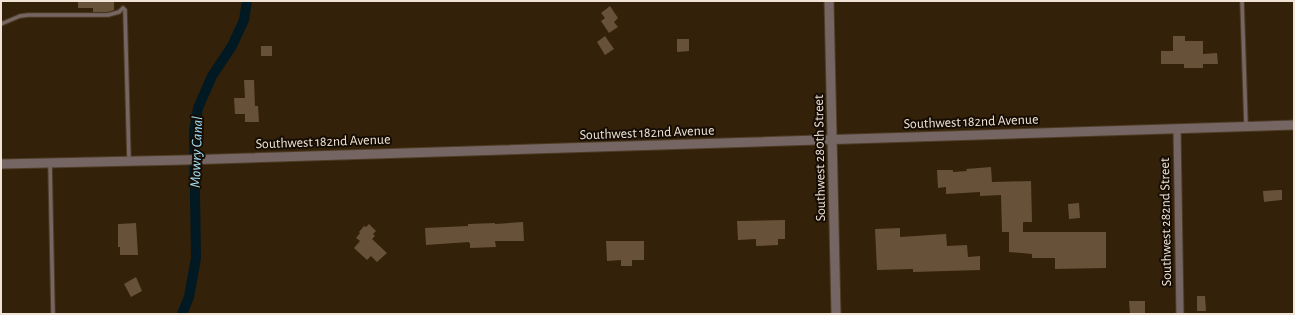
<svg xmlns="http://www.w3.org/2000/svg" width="1295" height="315" viewBox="0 0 1295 315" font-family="'Alegreya Sans',sans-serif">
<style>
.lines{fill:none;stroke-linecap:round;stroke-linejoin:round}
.canal{stroke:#001922;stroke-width:10}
.building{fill:#675139}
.service-casing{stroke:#4e3c26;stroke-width:5.5}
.minor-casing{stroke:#4e3c26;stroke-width:9}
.tertiary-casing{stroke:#4e3c26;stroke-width:11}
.service{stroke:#756663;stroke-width:3.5}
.minor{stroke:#756663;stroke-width:7}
.tertiary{stroke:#756663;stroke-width:9}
.labels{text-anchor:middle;stroke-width:4;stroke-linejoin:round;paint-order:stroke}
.street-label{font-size:14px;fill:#f1e4d6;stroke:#150d04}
.water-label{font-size:15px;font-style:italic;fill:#a1e1f9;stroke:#150d04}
</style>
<rect width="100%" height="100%" fill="#342109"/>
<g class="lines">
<path class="canal" d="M182 314 189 297 196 258 194 131 198 108 212 76 232 46 244 20 247 1"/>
</g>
<g class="building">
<path d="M78 1H114V10L108 12H93V8H78Z"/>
<path d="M610 6 618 18 614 22 618 27 609 33 601 21 605 18 601 13Z"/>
<path d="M605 36 614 49 605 55 597 42Z"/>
<path d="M1173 36H1185V41H1203V54L1217 53 1218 64H1203V68H1184V64H1161V51H1173Z"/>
<path d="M677 39H689V51L677 52Z"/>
<rect x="261" y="46" width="11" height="10"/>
<path d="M244 80H254L255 106H258L259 122H245V114H235L234 98H245Z"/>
<path d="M991 167 992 182 1031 181 1032 222H1023V232H1106V268L1055 269V258H1032V254L1009 252V232H1002L1001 195 980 196V192L946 194V187L938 188 937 170H953V172L967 171 966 169Z"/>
<path d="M1280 190H1282V200L1264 202 1263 191Z"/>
<path d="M1079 203 1080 218 1069 219 1068 204Z"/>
<path d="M785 220V239H778V245L756 246V239L738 240 737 221Z"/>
<path d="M523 222 524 241H495L496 247 470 248V243H469V242L426 245 425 228 468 226V224L495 223V224Z"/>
<path d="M136 223 138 255H120V247H118V224Z"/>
<path d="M369 224 376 231 373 234 375 236 372 239 387 253 377 262 371 256 367 260 354 248 360 241 356 238 360 233 359 232 364 226 366 227Z"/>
<path d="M900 228V237L946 234 947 246 967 245 968 257 980 256V270L913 272V269L877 270 875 229Z"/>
<path d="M606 241H644V260H632V266H621V260L607 261Z"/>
<path d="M136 277 142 291 131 297 124 284Z"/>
<path d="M1197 296H1205L1206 311H1197Z"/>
<path d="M1129 301H1145V314H1130Z"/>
</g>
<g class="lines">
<g class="service-casing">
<g id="service">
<path d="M1242 1 1246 125"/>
<path d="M1 24 20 16 28 15H108L119 12 123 8 125 10 129 160"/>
<path d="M50 163 53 314"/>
</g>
</g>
<g class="minor-casing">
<path id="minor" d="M1177 129 1180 314"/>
</g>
<g class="tertiary-casing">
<g id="tertiary">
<path d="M829 1 836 314"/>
<path d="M1 164 184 160 1294 125"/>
</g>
</g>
<use href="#service" class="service"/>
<use href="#minor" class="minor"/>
<use href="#tertiary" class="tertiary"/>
</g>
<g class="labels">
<g class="street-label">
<text transform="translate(971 121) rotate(-2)" y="5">Southwest 182nd Avenue</text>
<text transform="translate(647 132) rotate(-2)" y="5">Southwest 182nd Avenue</text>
<text transform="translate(323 141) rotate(-2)" y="5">Southwest 182nd Avenue</text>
<text transform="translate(819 158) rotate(-91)" y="5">Southwest 280th Street</text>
<text transform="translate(1165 222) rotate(-91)" y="5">Southwest 282nd Street</text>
</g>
<g class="water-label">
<text transform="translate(196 152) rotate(-88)" y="5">Mowry Canal</text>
</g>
</g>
<rect width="1295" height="315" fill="none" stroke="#f1e4d6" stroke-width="4"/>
</svg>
